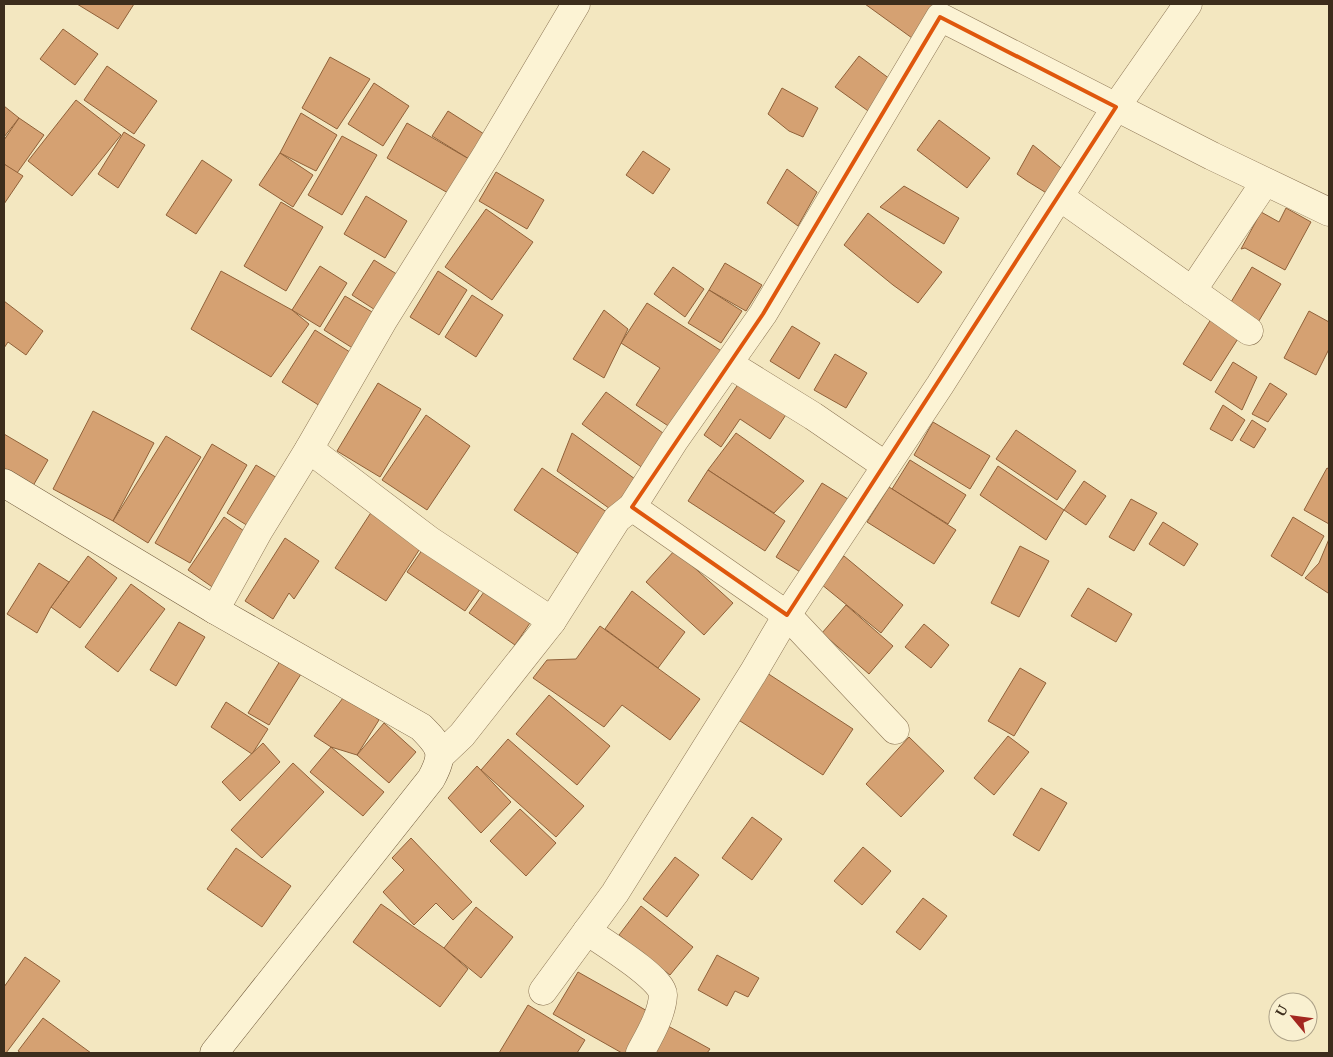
<svg xmlns="http://www.w3.org/2000/svg" width="1333" height="1057" viewBox="0 0 1333 1057" font-family="'PT Serif',serif">
<style>
.building{fill:#d5a172;stroke:#906139}
.lines{fill:none;stroke-linecap:round;stroke-linejoin:round}
.street-casing{stroke:#8e7756;stroke-width:29}
.secondary-casing{stroke:#6f5839;stroke-width:29}
.street{stroke:#fcf3d4;stroke-width:28}
.secondary{stroke:#fcf3d4;stroke-width:28}
.marked{fill:none;stroke:#df570d;stroke-width:4;stroke-linejoin:round}
</style>
<rect width="100%" height="100%" fill="#f3e7c0"/>
<g class="building">
<path d="M77 4H134L118 29Z"/>
<path d="M865 4H931L935 6 912 38Z"/>
<path d="M63 29 98 54 75 85 40 59Z"/>
<path d="M859 56 894 82 871 113 835 87Z"/>
<path d="M330 57 370 79 337 129 302 108Z"/>
<path d="M107 66 157 101 134 134 84 100Z"/>
<path d="M374 83 409 106 383 146 348 124Z"/>
<path d="M782 88 818 108 803 137 789 131 768 114Z"/>
<path d="M76 100 121 135 72 196 28 161Z"/>
<path d="M4 106 19 118 4 137Z"/>
<path d="M448 111 484 134 469 159 432 136Z"/>
<path d="M301 113 337 135 316 171 280 153Z"/>
<path d="M19 118 44 135 17 173 4 164V140Z"/>
<path d="M939 120 990 158 967 188 917 150Z"/>
<path d="M407 123 469 159 448 193 387 158Z"/>
<path d="M124 132 145 145 118 188 98 174Z"/>
<path d="M342 136 377 155 342 215 308 195Z"/>
<path d="M1033 145 1066 172 1048 194 1027 181 1017 174Z"/>
<path d="M643 151 670 169 653 194 626 175Z"/>
<path d="M280 153 313 175 293 207 259 185Z"/>
<path d="M202 160 232 180 196 234 166 215Z"/>
<path d="M4 164 23 176 4 204Z"/>
<path d="M787 169 817 192 798 226 767 203Z"/>
<path d="M496 172 544 200 527 229 479 201Z"/>
<path d="M904 186 959 218 944 244 880 207Z"/>
<path d="M366 196 407 221 385 258 344 234Z"/>
<path d="M281 202 323 227 286 291 244 266Z"/>
<path d="M1286 208 1311 222 1285 270 1245 248 1241 249 1261 212 1279 222Z"/>
<path d="M486 209 533 242 492 300 445 267Z"/>
<path d="M868 213 942 272 918 303 893 285 844 245Z"/>
<path d="M374 260 408 281 383 315 352 295Z"/>
<path d="M725 263 762 285 746 311 709 290Z"/>
<path d="M320 266 347 283 320 327 292 310Z"/>
<path d="M673 267 704 289 685 317 654 294Z"/>
<path d="M1252 267 1281 284 1257 324 1228 307Z"/>
<path d="M221 271 292 310 309 324 271 377 191 329Z"/>
<path d="M438 271 467 290 439 335 410 317Z"/>
<path d="M709 290 742 311 721 343 688 323Z"/>
<path d="M472 295 503 315 476 357 445 337Z"/>
<path d="M345 296 384 319 362 354 324 330Z"/>
<path d="M4 301 43 331 26 355 8 342 4 348Z"/>
<path d="M647 303 723 352 673 429 636 405 660 368 621 343Z"/>
<path d="M604 310 628 329 604 378 573 359Z"/>
<path d="M1309 311 1329 322V349L1316 375 1284 358Z"/>
<path d="M1213 316 1241 334 1211 381 1183 364Z"/>
<path d="M792 326 820 343 799 379 770 361Z"/>
<path d="M315 330 361 359 328 411 282 382Z"/>
<path d="M835 354 867 373 846 408 814 390Z"/>
<path d="M1233 362 1257 377 1242 410 1215 392Z"/>
<path d="M741 380 793 404 770 439 740 419 721 447 704 435Z"/>
<path d="M378 383 421 409 380 477 337 451Z"/>
<path d="M1270 383 1287 394 1268 422 1252 414Z"/>
<path d="M606 392 674 441 651 474 582 424Z"/>
<path d="M1223 405 1245 420 1232 441 1210 429Z"/>
<path d="M93 411 154 443 113 521 53 489Z"/>
<path d="M426 415 470 446 427 510 382 480Z"/>
<path d="M1252 420 1266 429 1254 448 1240 440Z"/>
<path d="M933 422 990 456 970 489 914 455Z"/>
<path d="M1016 430 1076 471 1057 500 996 459Z"/>
<path d="M572 433 635 479 613 511 557 471Z"/>
<path d="M736 433 804 481 774 513 708 470Z"/>
<path d="M4 434 48 460 30 491 4 476Z"/>
<path d="M166 436 201 457 148 543 113 521Z"/>
<path d="M212 444 247 465 190 563 155 543Z"/>
<path d="M910 460 966 495 948 524 892 489Z"/>
<path d="M256 465 287 484 258 532 227 513Z"/>
<path d="M998 466 1064 510 1046 540 980 495Z"/>
<path d="M542 468 617 519 589 561 514 510Z"/>
<path d="M1327 468 1329 469V524L1304 510Z"/>
<path d="M708 470 785 521 765 551 688 501Z"/>
<path d="M1084 481 1106 496 1086 525 1064 510Z"/>
<path d="M822 483 856 504 810 578 776 557Z"/>
<path d="M889 487 956 530 934 564 867 522Z"/>
<path d="M1131 499 1157 513 1134 551 1109 537Z"/>
<path d="M372 511 423 544 386 601 335 568Z"/>
<path d="M224 517 254 538 218 591 188 570Z"/>
<path d="M1293 517 1324 536 1302 576 1271 556Z"/>
<path d="M1163 522 1198 544 1184 566 1149 544Z"/>
<path d="M285 538 319 561 294 599 289 593 273 619 245 601Z"/>
<path d="M1329 539V592L1328 593 1305 578 1319 563Z"/>
<path d="M429 540 487 579 465 611 407 572Z"/>
<path d="M1020 546 1049 561 1019 617 991 603Z"/>
<path d="M675 550 733 603 704 635 646 582Z"/>
<path d="M88 556 117 578 80 628 51 607Z"/>
<path d="M844 556 903 605 881 633 821 584Z"/>
<path d="M39 563 69 582 51 607 37 633 7 614Z"/>
<path d="M131 584 165 609 118 672 85 647Z"/>
<path d="M489 585 534 617 515 645 469 613Z"/>
<path d="M1088 588 1132 614 1116 642 1071 616Z"/>
<path d="M632 591 685 632 658 668 605 629Z"/>
<path d="M846 605 893 646 869 674 822 633Z"/>
<path d="M179 622 205 637 176 686 150 670Z"/>
<path d="M924 624 949 645 931 668 905 647Z"/>
<path d="M600 626 700 699 670 740 622 705 604 727 533 678 547 660 576 659Z"/>
<path d="M280 661 301 674 269 725 248 713Z"/>
<path d="M1020 668 1046 683 1014 736 988 721Z"/>
<path d="M767 673 853 729 823 775 737 719Z"/>
<path d="M346 694 379 720 357 755 331 747 314 736Z"/>
<path d="M549 695 610 746 577 785 516 734Z"/>
<path d="M226 702 268 729 252 754 211 727Z"/>
<path d="M384 723 416 752 389 783 357 755Z"/>
<path d="M1008 736 1029 752 994 795 974 778Z"/>
<path d="M909 737 944 771 901 817 866 784Z"/>
<path d="M508 739 584 806 556 837 481 770Z"/>
<path d="M263 743 280 762 240 801 222 782Z"/>
<path d="M331 747 384 792 363 816 310 772Z"/>
<path d="M293 763 324 792 262 858 231 830Z"/>
<path d="M477 766 511 802 481 833 448 798Z"/>
<path d="M1041 788 1067 803 1039 851 1013 835Z"/>
<path d="M520 809 556 843 526 876 490 841Z"/>
<path d="M752 817 782 839 752 880 722 858Z"/>
<path d="M411 838 472 902 453 920 436 903 414 925 383 892 404 870 392 858Z"/>
<path d="M863 847 891 871 862 905 834 881Z"/>
<path d="M236 848 291 886 262 927 207 889Z"/>
<path d="M675 857 699 875 667 917 643 899Z"/>
<path d="M923 898 947 916 920 950 896 932Z"/>
<path d="M381 904 444 948 468 969 440 1007 353 942Z"/>
<path d="M641 906 693 947 670 975 619 935Z"/>
<path d="M476 907 513 937 481 978 444 948Z"/>
<path d="M717 955 759 978 748 997 735 991 727 1006 698 990Z"/>
<path d="M25 957 60 981 6 1053H4V987Z"/>
<path d="M578 972 649 1012 626 1053H622L553 1014Z"/>
<path d="M528 1005 585 1040 577 1053H499Z"/>
<path d="M43 1018 91 1053H21L18 1051Z"/>
<path d="M668 1026 710 1049 707 1053H652Z"/>
</g>
<g class="lines">
<g class="street-casing">
<g id="street">
<path d="M1060 197 1249 331"/>
<path d="M1192 291 1265 182"/>
<path d="M729 364 813 416 886 466"/>
<path d="M309 449 429 540 552 621"/>
<path d="M632 507 787 615 895 730"/>
<path d="M215 610 258 532 309 449 384 319 487 154 576 4"/>
<path d="M440 756 462 735 552 621 617 519 632 507 674 441 763 314 940 17 1212 156 1329 212"/>
<path d="M587 931C601 941 664 979 663 995 662 1015 649 1036 640 1053"/>
<path d="M543 991 615 893 753 673 787 615 940 385 1116 107 1188 4"/>
</g>
</g>
<g class="secondary-casing">
<path id="secondary" d="M4 483 215 610 421 727C441 747 445 753 431 779L214 1053"/>
</g>
<use href="#street" class="street"/>
<use href="#secondary" class="secondary"/>
</g>
<path class="marked" d="M940 17 1116 107 787 615 632 507 763 314Z"/>
<rect width="1333" height="1057" fill="none" stroke="#3c2d1c" stroke-width="10"/>
<g transform="translate(1293 1017) rotate(299)"><circle r="24" fill="#f9f0d0" stroke="#ada288"/>
<path d="M0-4L9 19L0 12L-9 19Z" fill="#a3271f"/>
<text y="-8" font-size="14" font-weight="bold" text-anchor="middle" fill="#3c2d1c">U</text>
</g>
</svg>
